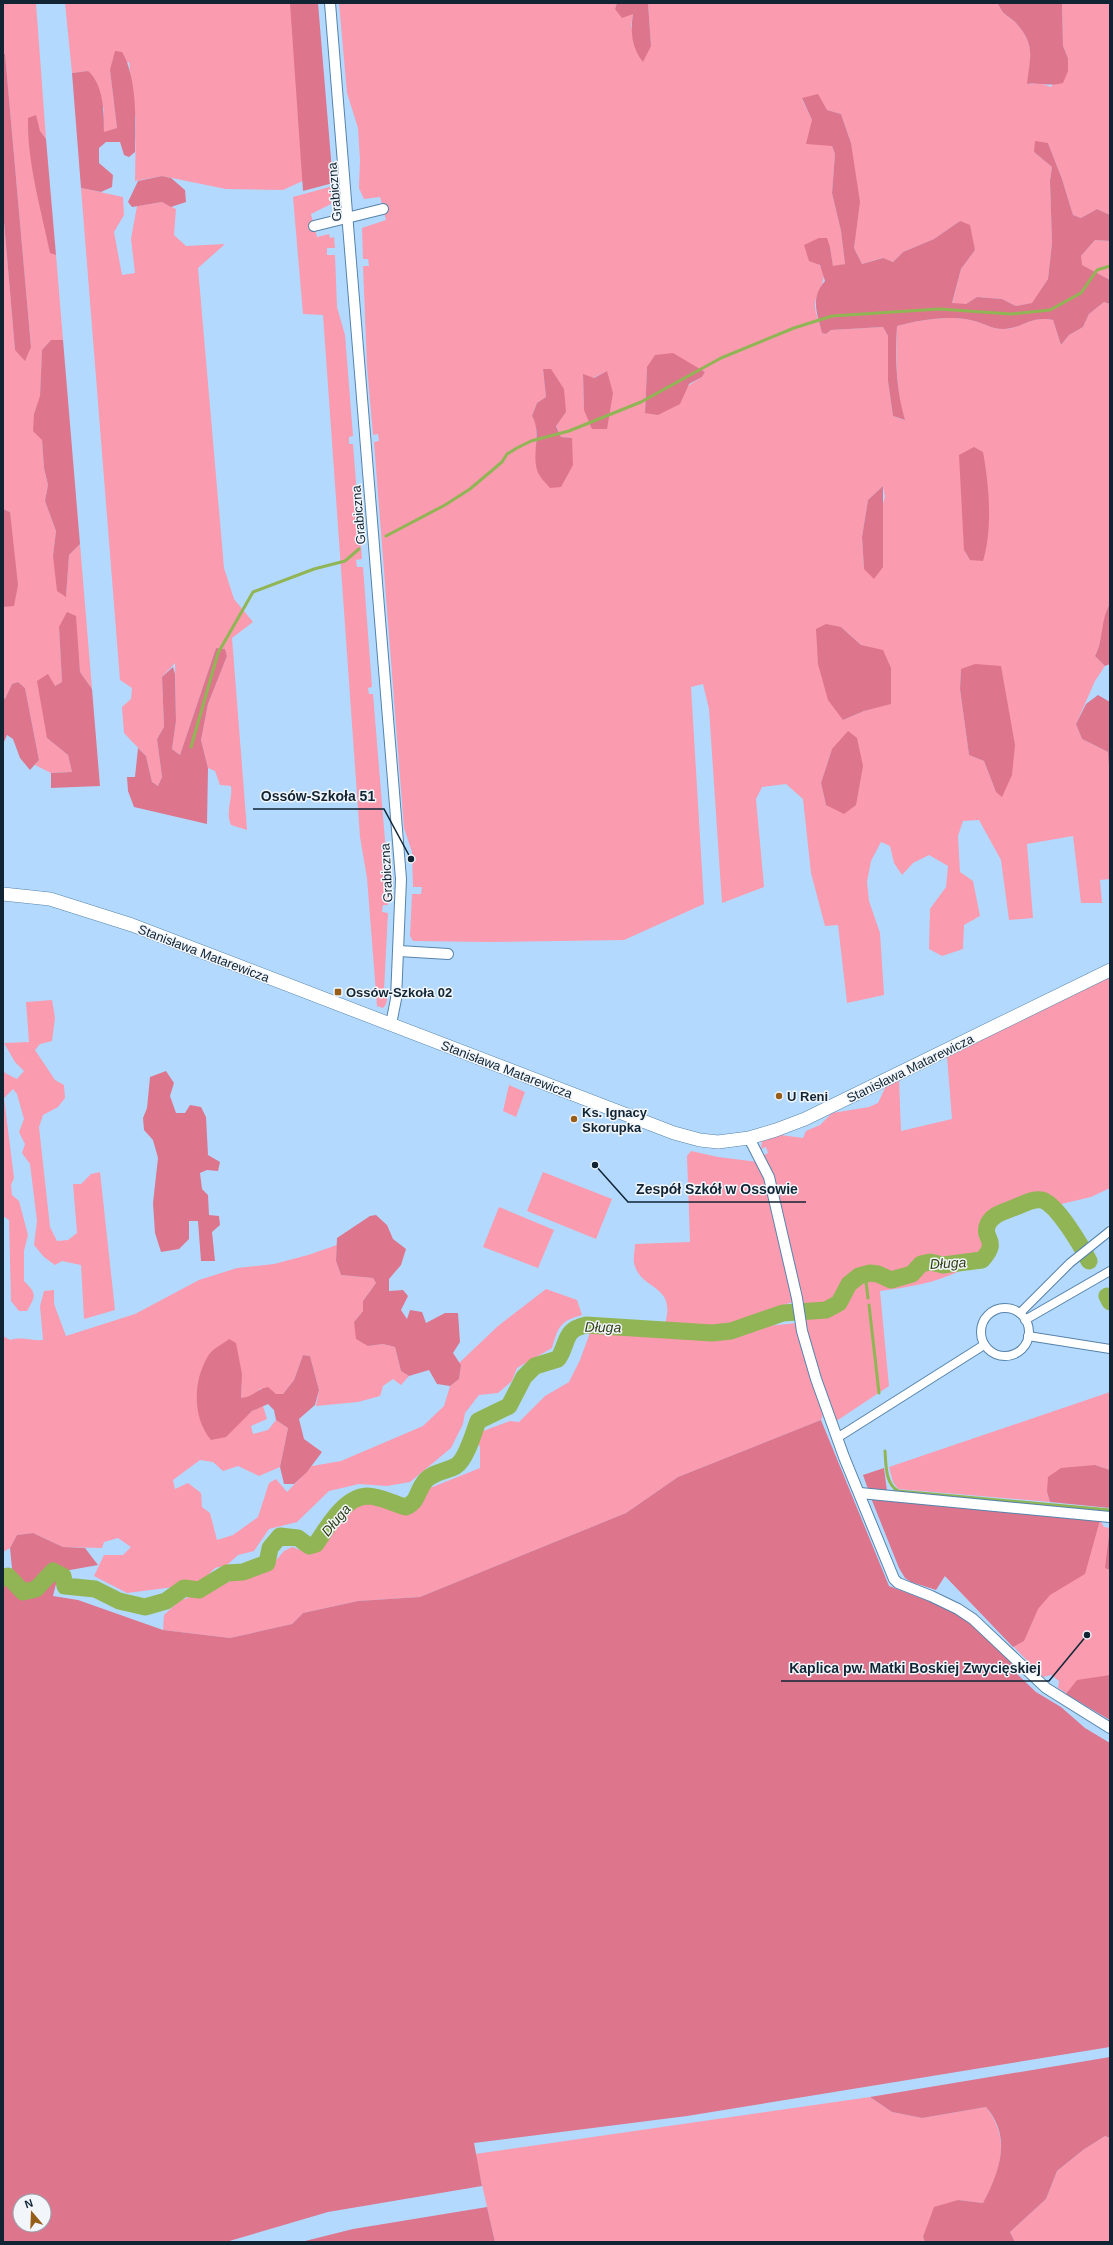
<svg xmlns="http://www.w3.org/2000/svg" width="1113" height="2245" viewBox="0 0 1113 2245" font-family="Arial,sans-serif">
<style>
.green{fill:#fa9baf;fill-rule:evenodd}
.forest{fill:#dd758d;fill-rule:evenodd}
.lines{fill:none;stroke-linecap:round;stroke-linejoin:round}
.stream{stroke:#91b554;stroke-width:3}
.river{stroke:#91b554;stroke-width:17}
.pedestrian-casing{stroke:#5583ac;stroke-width:10}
.minor-casing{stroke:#5583ac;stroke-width:12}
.tertiary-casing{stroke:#5583ac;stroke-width:14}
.pedestrian{stroke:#fff;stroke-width:8}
.minor{stroke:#fff;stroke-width:10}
.tertiary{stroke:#fff;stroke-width:13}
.poi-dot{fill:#965e18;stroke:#f2f6fb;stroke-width:1.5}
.labels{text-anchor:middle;stroke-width:3;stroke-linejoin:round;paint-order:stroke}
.street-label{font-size:13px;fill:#102434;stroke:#f2f6fb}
.poi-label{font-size:13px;font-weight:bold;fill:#102434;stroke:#f2f6fb;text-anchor:start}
.water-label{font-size:14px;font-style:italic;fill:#303e16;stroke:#f2f6fb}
.leader{fill:none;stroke:#102434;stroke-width:1.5}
.callout-dot{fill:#102434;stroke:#f2f6fb;stroke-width:1.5}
.callout-label{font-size:14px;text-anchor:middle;font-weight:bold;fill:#102434;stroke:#f2f6fb;stroke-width:3;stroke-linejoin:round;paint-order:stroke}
</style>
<rect width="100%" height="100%" fill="#b3dafe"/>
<g class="green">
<path d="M3 3H36L46 139 40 131 28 130 34 175 50 252 56 255 63 340H51L42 350 40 398 34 414 42 440 44 468 48 485 45 501 56 531 53 556 66 596 69 555 80 544 92 689 80 672 77 645 59 627 62 682 55 686 47 738 68 755 72 772 51 773 35 765 39 760 25 688 18 682 12 684 5 699 3 697V607L14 605 10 512 3 509V210L15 350 31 347 5 54 3 53Z"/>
<path d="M65 3H292L307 179 283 190 226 189 162 176 135 181 136 121 129 62 110 70 117 128 104 133V109L88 71 72 73Z"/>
<path d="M339 3H617L615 9 633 14 631 27 651 46 648 3H998C1003 17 1009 15 1016 23 1036 45 1030 57 1028 84L1040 83 1051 87 1068 58 1063 46 1062 3H1110V215L1097 209 1081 218 1073 215 1062 179 1048 143 1034 152 1052 167 1050 181 1052 243 1048 279 1033 303 1016 306 1002 299 977 297 966 304H952L961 269 975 250 960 221 934 239 903 252 893 262 882 258 862 264 854 248 856 227 851 143 841 114 827 110 802 99 812 120 832 146 835 154 832 193 841 231 845 264 833 267 830 247 816 262C834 276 815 291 815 305 815 314 820 324 822 333L826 334 831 330 883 327 888 336V381L893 416 904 420C896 389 896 358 897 326 919 320 948 315 970 320 982 322 991 329 1003 329 1022 329 1029 315 1053 320L1061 345 1069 335 1083 327 1089 314 1104 302 1110 304V604C1101 620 1104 640 1095 656L1105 666 1095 681 1076 724 1082 739 1108 752 1110 759V879L1100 880 1102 903H1081L1073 836 1027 844 1033 918 1009 920 1001 860 979 820 963 821 958 836 960 872 973 881 980 916 964 925 963 949 942 956 929 949 930 909 946 887 948 866 929 855 913 863 902 875 894 863 890 846 881 842 871 861 867 882 869 901 880 933 884 995 847 1003 838 925 825 926 811 873 803 799 786 784 762 787 756 799 764 887 722 903 709 709 703 684 691 687 704 904 624 940 489 942 413 941 410 936 412 894H421L422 887H413L412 852 404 828 374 442 379 441 378 434 373 435 367 366 363 266H369L368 259H363L362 228 386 220 380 197 364 199 359 188 360 160 358 128 347 93ZM689 364 705 372 702 377 645 413 647 367ZM543 369 566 412 556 425 561 437 572 438 536 453V422L532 416 537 403 546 397ZM607 371 584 410 583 375 593 378ZM883 486 885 497 864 569 862 537 868 500ZM964 519 970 560 964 550ZM841 627 861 645 891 703 864 711 843 720ZM961 669 996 792 984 761 969 755 960 689ZM832 749 826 805 821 783Z"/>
<path d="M333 186 334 193 331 194V204L311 214 317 237 329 234 330 238 334 237 335 248H327V255H335L337 307 345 335 353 436 349 437V444H353L362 559 356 560 357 567H363L372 687 368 688 369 694H373L389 889 388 905H383L382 912 388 913 384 990 388 995 386 1004 383 1008 377 1006 367 878 360 837 323 315 303 314 293 197Z"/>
<path d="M81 188 123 197 124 215 114 232 122 275 135 273 131 239 137 206 162 202 176 209 174 235 186 246 225 244 198 268 224 568 234 599 253 622 232 638 247 830 231 825C225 811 233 799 231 786L220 785 215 771 208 768 201 740 208 704 227 656 225 649 216 648 180 755 172 749 176 721 175 663 162 677 164 727 157 739 162 777 158 786 152 782 146 756 124 733 122 707 131 699 132 688 120 680Z"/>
<path d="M1095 240 1110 241V280L1081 265V256Z"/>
<path d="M1110 976V1188L1091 1197 1057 1205C1054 1202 1049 1196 1045 1195 1031 1191 989 1207 983 1221 979 1233 993 1249 977 1255 960 1262 940 1254 923 1259 912 1261 906 1274 895 1275 888 1276 884 1270 878 1269 855 1263 842 1285 833 1302L811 1308 802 1307 762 1156 768 1153 766 1147 761 1149 762 1141 781 1135 803 1138 806 1131 820 1125 832 1113 869 1107 878 1103 885 1088 899 1080 901 1131 952 1119 947 1057Z"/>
<path d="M52 1000 55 1018 52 1041 40 1044 35 1050 55 1080 64 1085 65 1098 58 1107 43 1115 39 1127 50 1227 57 1241 68 1240 77 1233 73 1184H81L91 1174 100 1172 115 1310 84 1319 81 1265 62 1261 55 1265 44 1257 34 1245 37 1221 30 1164 22 1153 25 1144 19 1132 24 1119 17 1094 13 1089 4 1098 14 1178 11 1185 12 1195 19 1201 28 1235 24 1251V1281C37 1294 36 1295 27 1311H19L11 1301 9 1220 3 1216V1069L5 1073 17 1079 24 1071 15 1062 4 1043 29 1042 26 1002Z"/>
<path d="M509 1085 525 1092 516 1117 503 1111Z"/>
<path d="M691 1151 718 1157 758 1162 764 1172 794 1302C778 1305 768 1315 753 1322 727 1334 692 1326 665 1324 677 1283 640 1291 634 1263 633 1258 635 1250 635 1244L690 1242 687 1156Z"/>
<path d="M543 1172 612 1199 596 1239 527 1211Z"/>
<path d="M499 1207 554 1230 538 1268 483 1247Z"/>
<path d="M337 1245 336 1261 341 1275 373 1278 376 1283 363 1301V1311L354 1322 368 1346 383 1344 395 1347 401 1371 409 1376 401 1385 393 1379 383 1386 380 1396 358 1402 316 1406 319 1390 310 1356 303 1355 294 1380 283 1394H276L260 1389 252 1397 241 1398 242 1374 239 1422 252 1411 263 1406 267 1419 251 1426 253 1434 268 1430 276 1420 288 1428 280 1467 259 1476 238 1466 223 1471 213 1462 200 1460 173 1480 175 1489 188 1483 201 1493 202 1507 210 1513 217 1540 233 1535 258 1517 269 1483 276 1479 287 1492 312 1466 341 1461 423 1426 444 1406 450 1386 459 1379 461 1365 459 1363 498 1326 546 1289 577 1300 582 1315C560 1321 558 1327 552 1348L517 1368 512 1381 498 1393 479 1395 465 1413 463 1424 451 1448 410 1482 387 1486 359 1484 329 1491 297 1522 269 1529 254 1551 238 1555 227 1565 215 1568 202 1581 174 1587 127 1593 94 1576 104 1555H123L131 1547 118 1538 104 1542 102 1548 63 1547 33 1533 17 1535 10 1548 3 1552V1336L10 1340C23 1336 30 1341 43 1340L40 1306 44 1291 54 1290V1304L66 1336 135 1314 199 1280 237 1268 274 1264 308 1255Z"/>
<path d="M927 1267 964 1269C936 1283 910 1287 880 1291L889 1386 835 1422 802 1321C814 1317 830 1315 840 1308 850 1301 852 1285 863 1279 873 1273 880 1282 889 1283 912 1284 911 1274 927 1267Z"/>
<path d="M797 1323 823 1414 821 1420 678 1477 626 1513 420 1597 358 1601 303 1613 292 1624 230 1638 163 1630 164 1615 179 1601 272 1565 284 1551 292 1547 306 1552C310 1550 316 1548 320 1545 333 1536 341 1512 358 1505 386 1494 405 1536 425 1490L480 1468V1447L477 1442 483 1431 510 1421 519 1422 545 1396 569 1382 580 1360 591 1330 738 1337 767 1326Z"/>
<path d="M1110 1392V1470L1095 1465 1047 1492 1050 1502 898 1489 893 1482 889 1467Z"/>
<path d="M1100 1520 1104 1527 1110 1528V1720L1058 1688 1059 1681 1051 1675 1043 1677 945 1576Z"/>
<path d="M870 2097 892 2112 922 2118 986 2107C1011 2139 1001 2171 983 2203L958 2200 923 2237 925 2242H495L475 2154Z"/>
<path d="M1105 2136 1110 2138V2242H1015L1010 2232 1046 2199 1057 2171 1083 2150Z"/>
</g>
<g class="forest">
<path d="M290 3H318L333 183 303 191Z"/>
<path d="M617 3H648L651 46 643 62C632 48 630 32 633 14L622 18 615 9Z"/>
<path d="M998 3H1062L1063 46 1068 58V71L1063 83C1049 87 1042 82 1027 84 1030 57 1036 45 1016 23 1009 15 1003 17 998 3Z"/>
<path d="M115 51 122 52C137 76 136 123 135 152L129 157 124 155 120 142H106L99 148V163L113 175 112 187 101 192 81 188 72 73 88 71C104 85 104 113 104 132L117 128 110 70Z"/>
<path d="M3 53 5 54 31 347 25 361 15 350 3 210Z"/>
<path d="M818 94 827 110 841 114 851 143 860 202 854 248 862 264 883 258 893 262 903 252 934 239 960 221 970 225 975 250 961 269 952 303 966 304 977 297 1002 299 1016 306 1032 303 1048 279 1052 243 1050 181 1052 167 1034 152 1035 141 1048 143 1062 179 1073 215 1081 218 1097 209 1110 215V241L1095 240 1081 256 1082 265 1110 280V304L1104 302 1089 314 1083 327 1069 335 1061 345 1053 320C1030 315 1022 329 1003 329 991 329 982 322 970 320 948 315 919 320 897 326 895 357 896 390 905 420L893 416 888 381V336L883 327 831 330 826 334 822 333C817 313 810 298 825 281L820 265 809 261 804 245 819 238H827L830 247 833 266 845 264 841 231 832 193 835 154 832 146 806 144 812 120 802 98Z"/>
<path d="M36 115 40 131 46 139 56 255 50 253C41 209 27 162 28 118Z"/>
<path d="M162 176 171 178 185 190 186 202 171 207 162 202 132 207 128 202 138 181Z"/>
<path d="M51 340H63L80 544 69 555 66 597 57 591 53 556 56 531 45 501 48 485 44 468 42 440 33 431 34 414 40 396 42 350Z"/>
<path d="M673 353 705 372 702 377 689 384 680 404 658 415 645 413 647 367 655 355Z"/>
<path d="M543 369H551L564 389 566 412 556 426 561 437 572 438 573 465 561 487 550 488C547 484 542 480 540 476 529 459 543 433 532 416L537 403 546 397Z"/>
<path d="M607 371 613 393 607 429H592L584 410 583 374 594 378Z"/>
<path d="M974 447 983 452C989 486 993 527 983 561L970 560 964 550 959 455Z"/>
<path d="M883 486V567L874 579 864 569 862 537 868 500Z"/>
<path d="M3 509 10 512 18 585 14 606 3 607Z"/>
<path d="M1110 604V664L1105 666 1095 656C1104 640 1100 620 1110 604Z"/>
<path d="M67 612 76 616 80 672 92 689 100 786 51 788V773L72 772 68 755 47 738 37 681 48 674 55 686 62 682 59 627Z"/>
<path d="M826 624 841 627 861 645 883 650 891 668V704L864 711 843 720 828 700 818 664 816 629Z"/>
<path d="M216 648 225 649 227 656 208 704 201 740 208 768 207 824 134 807 128 791 127 777H135L138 748 146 756 152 782 158 786 162 777 157 739 164 727 162 677 173 667 175 674 176 721 172 749 180 755Z"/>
<path d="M975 664 1001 666 1015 745 1012 775 1002 797 996 792 984 761 969 755 960 689 961 669Z"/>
<path d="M18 682 25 688 39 760 30 770 20 758 13 739 7 735 3 744V697L5 699 12 684Z"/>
<path d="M1098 695 1110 702V781L1108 752 1082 739 1076 724 1086 704Z"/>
<path d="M848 731 857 738 863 766 856 805 844 814 826 805 821 783 832 749Z"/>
<path d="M166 1071 174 1083 170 1096 176 1113H185L190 1105 201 1107 206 1117 208 1155 220 1162 218 1171 207 1170 200 1173 202 1189 208 1195 209 1215 219 1216 220 1225 212 1232 215 1261H201L198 1221H189V1239L179 1249 161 1252 155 1233 153 1203 158 1158 153 1140 144 1130 143 1118 147 1108 150 1077Z"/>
<path d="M376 1215 387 1225 393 1239 406 1249 401 1265 389 1279V1291L403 1290 408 1296 401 1310 407 1319 410 1310 422 1312 426 1323 445 1313H458L460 1342 453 1353 461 1365 459 1379 450 1386 437 1384 429 1370 409 1376 401 1371 395 1347 383 1344 368 1346 356 1339 354 1322 363 1311V1301L376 1283 373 1278 341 1275 336 1261 337 1238 370 1216Z"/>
<path d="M229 1339 236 1343 242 1374 241 1398C255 1396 255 1390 268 1387L276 1394H283L294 1380 303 1355 310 1356 319 1390 315 1405 299 1419 304 1439 322 1452 307 1472 294 1484H284L280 1467 288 1428 276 1420 274 1410 268 1404 252 1411 226 1437 211 1440C192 1417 193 1381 208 1356 212 1349 223 1344 229 1339Z"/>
<path d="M821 1420 889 1586 955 1611 972 1623 1011 1662 1014 1671 1036 1692 1061 1707 1085 1728 1110 1743V2047L687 2116 474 2143 482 2186 328 2212 226 2242H3V1586L13 1578 10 1548 17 1535 33 1533 63 1547 85 1548 98 1565 59 1572 53 1596 78 1600 163 1630 230 1638 292 1624 303 1613 358 1601 420 1597 626 1513 678 1477ZM20 2201H44V2225H20Z"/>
<path d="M1095 1465 1110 1470V1508L1050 1502 1047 1492 1048 1477 1061 1468Z"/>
<path d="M884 1468 887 1491 868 1489 863 1475Z"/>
<path d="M871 1498 1100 1520 1085 1574 1050 1595 1038 1609 1024 1641 1013 1647 945 1576 936 1590 911 1582 905 1578 899 1568Z"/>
<path d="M1110 1528V1570L1105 1568Z"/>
<path d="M1110 1675V1720L1066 1694 1077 1680Z"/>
<path d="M1110 2057V2138L1105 2136 1083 2150 1057 2171 1046 2199 1010 2232 1015 2242H925L923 2237 934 2207 958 2200 983 2203C1000 2171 1012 2137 986 2107L922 2118 892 2112 870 2097Z"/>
<path d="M487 2207 495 2242H301L353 2229Z"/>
</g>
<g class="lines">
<g class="stream">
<path d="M386 536 445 505 470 489 502 462 507 454 517 448 531 441 569 431 641 402 721 358 794 328 832 316 939 309 1011 314 1050 310 1081 293 1097 270 1110 266"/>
<path d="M191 747 218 653 253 592 314 569 345 561 359 549"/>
<path d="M865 1274 868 1298"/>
<path d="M869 1305 879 1393"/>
<path d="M885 1451C886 1463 885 1484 898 1491L1110 1510"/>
</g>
<g class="river">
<path d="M1107 1296 1110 1302"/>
<path d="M3 1578 8 1576 23 1592 36 1589 53 1571 63 1576 65 1586 95 1589 119 1601 145 1607 166 1601 184 1588 199 1590 227 1573 243 1572 267 1563 270 1548 280 1536 298 1538 309 1546 316 1544C327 1528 344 1497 367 1496 381 1496 393 1504 406 1507 420 1500 416 1491 426 1480 433 1472 447 1471 456 1466 466 1460 474 1432 478 1421L509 1406 524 1377 535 1366 558 1359C569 1342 563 1330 586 1325L712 1333 731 1331 783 1313 826 1310 839 1303 849 1284 859 1276 870 1273 878 1274 891 1280 912 1274 921 1264 930 1262 943 1265 982 1260C1001 1239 981 1240 988 1224 993 1214 1004 1212 1013 1208 1022 1205 1033 1198 1042 1200 1057 1204 1082 1247 1089 1261"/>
</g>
<g class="pedestrian-casing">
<g id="pedestrian">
<circle cx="1005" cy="1332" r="24"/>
<path d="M1020 1313 1070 1263 1110 1231"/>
<path d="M1025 1320 1110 1271"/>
<path d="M1028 1336 1110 1349"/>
<path d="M837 1438 984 1345"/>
</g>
</g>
<g class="minor-casing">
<g id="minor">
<path d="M330 3 401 879 396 999 391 1024"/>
<path d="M314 226 383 209"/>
<path d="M399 951 448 954"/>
<path d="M749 1138 769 1177 797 1298 802 1331 816 1379 844 1457 894 1579 898 1583 931 1596 958 1609 973 1619 1046 1688 1110 1728"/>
<path d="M860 1493 1110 1517"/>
</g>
</g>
<g class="tertiary-casing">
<path id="tertiary" d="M3 894 50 899 132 925 674 1133 700 1140 718 1142 749 1138 776 1130 805 1119 1110 970"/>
</g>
<use href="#pedestrian" class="pedestrian"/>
<use href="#minor" class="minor"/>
<use href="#tertiary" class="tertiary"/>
</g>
<g class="poi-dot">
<rect x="334" y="988" width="8" height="8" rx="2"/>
<circle cx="779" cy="1096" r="4"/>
<circle cx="574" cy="1119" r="4"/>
</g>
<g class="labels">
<g class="street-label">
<text transform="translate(334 192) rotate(-95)" y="5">Grabiczna</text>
<text transform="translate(358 515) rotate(-95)" y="5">Grabiczna</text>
<text transform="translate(386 873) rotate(-93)" y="5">Grabiczna</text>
<text transform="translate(204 953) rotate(21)" y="5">Stanisława Matarewicza</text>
<text transform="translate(910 1068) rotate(-26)" y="5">Stanisława Matarewicza</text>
<text transform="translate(507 1069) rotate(21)" y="5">Stanisława Matarewicza</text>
</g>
<g class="poi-label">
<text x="346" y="997">Ossów-Szkoła 02</text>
<text x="787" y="1101">U Reni</text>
<text x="582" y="1117">Ks. Ignacy<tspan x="582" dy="15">Skorupka</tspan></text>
</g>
<g class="water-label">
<text transform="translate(948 1263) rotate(-3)" y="5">Długa</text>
<text transform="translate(603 1327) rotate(1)" y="5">Długa</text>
<text transform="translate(336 1520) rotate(-50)" y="5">Długa</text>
</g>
</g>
<path class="leader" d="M411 859L384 809H253M595 1165L628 1202H806M1087 1635L1049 1681H781"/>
<g class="callout-dot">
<circle cx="411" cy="859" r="4"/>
<circle cx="595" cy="1165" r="4"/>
<circle cx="1087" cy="1635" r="4"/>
</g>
<g class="callout-label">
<text x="318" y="801">Ossów-Szkoła 51</text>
<text x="717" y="1194">Zespół Szkół w Ossowie</text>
<text x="915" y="1673">Kaplica pw. Matki Boskiej Zwycięskiej</text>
</g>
<rect width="1113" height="2245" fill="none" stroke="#102434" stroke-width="8"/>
<g transform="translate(32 2213) rotate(341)"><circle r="19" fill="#f2f6fb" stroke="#98a2ab"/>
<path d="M0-3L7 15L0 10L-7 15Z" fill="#965e18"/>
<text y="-6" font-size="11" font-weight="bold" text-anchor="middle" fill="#102434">N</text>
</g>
</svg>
